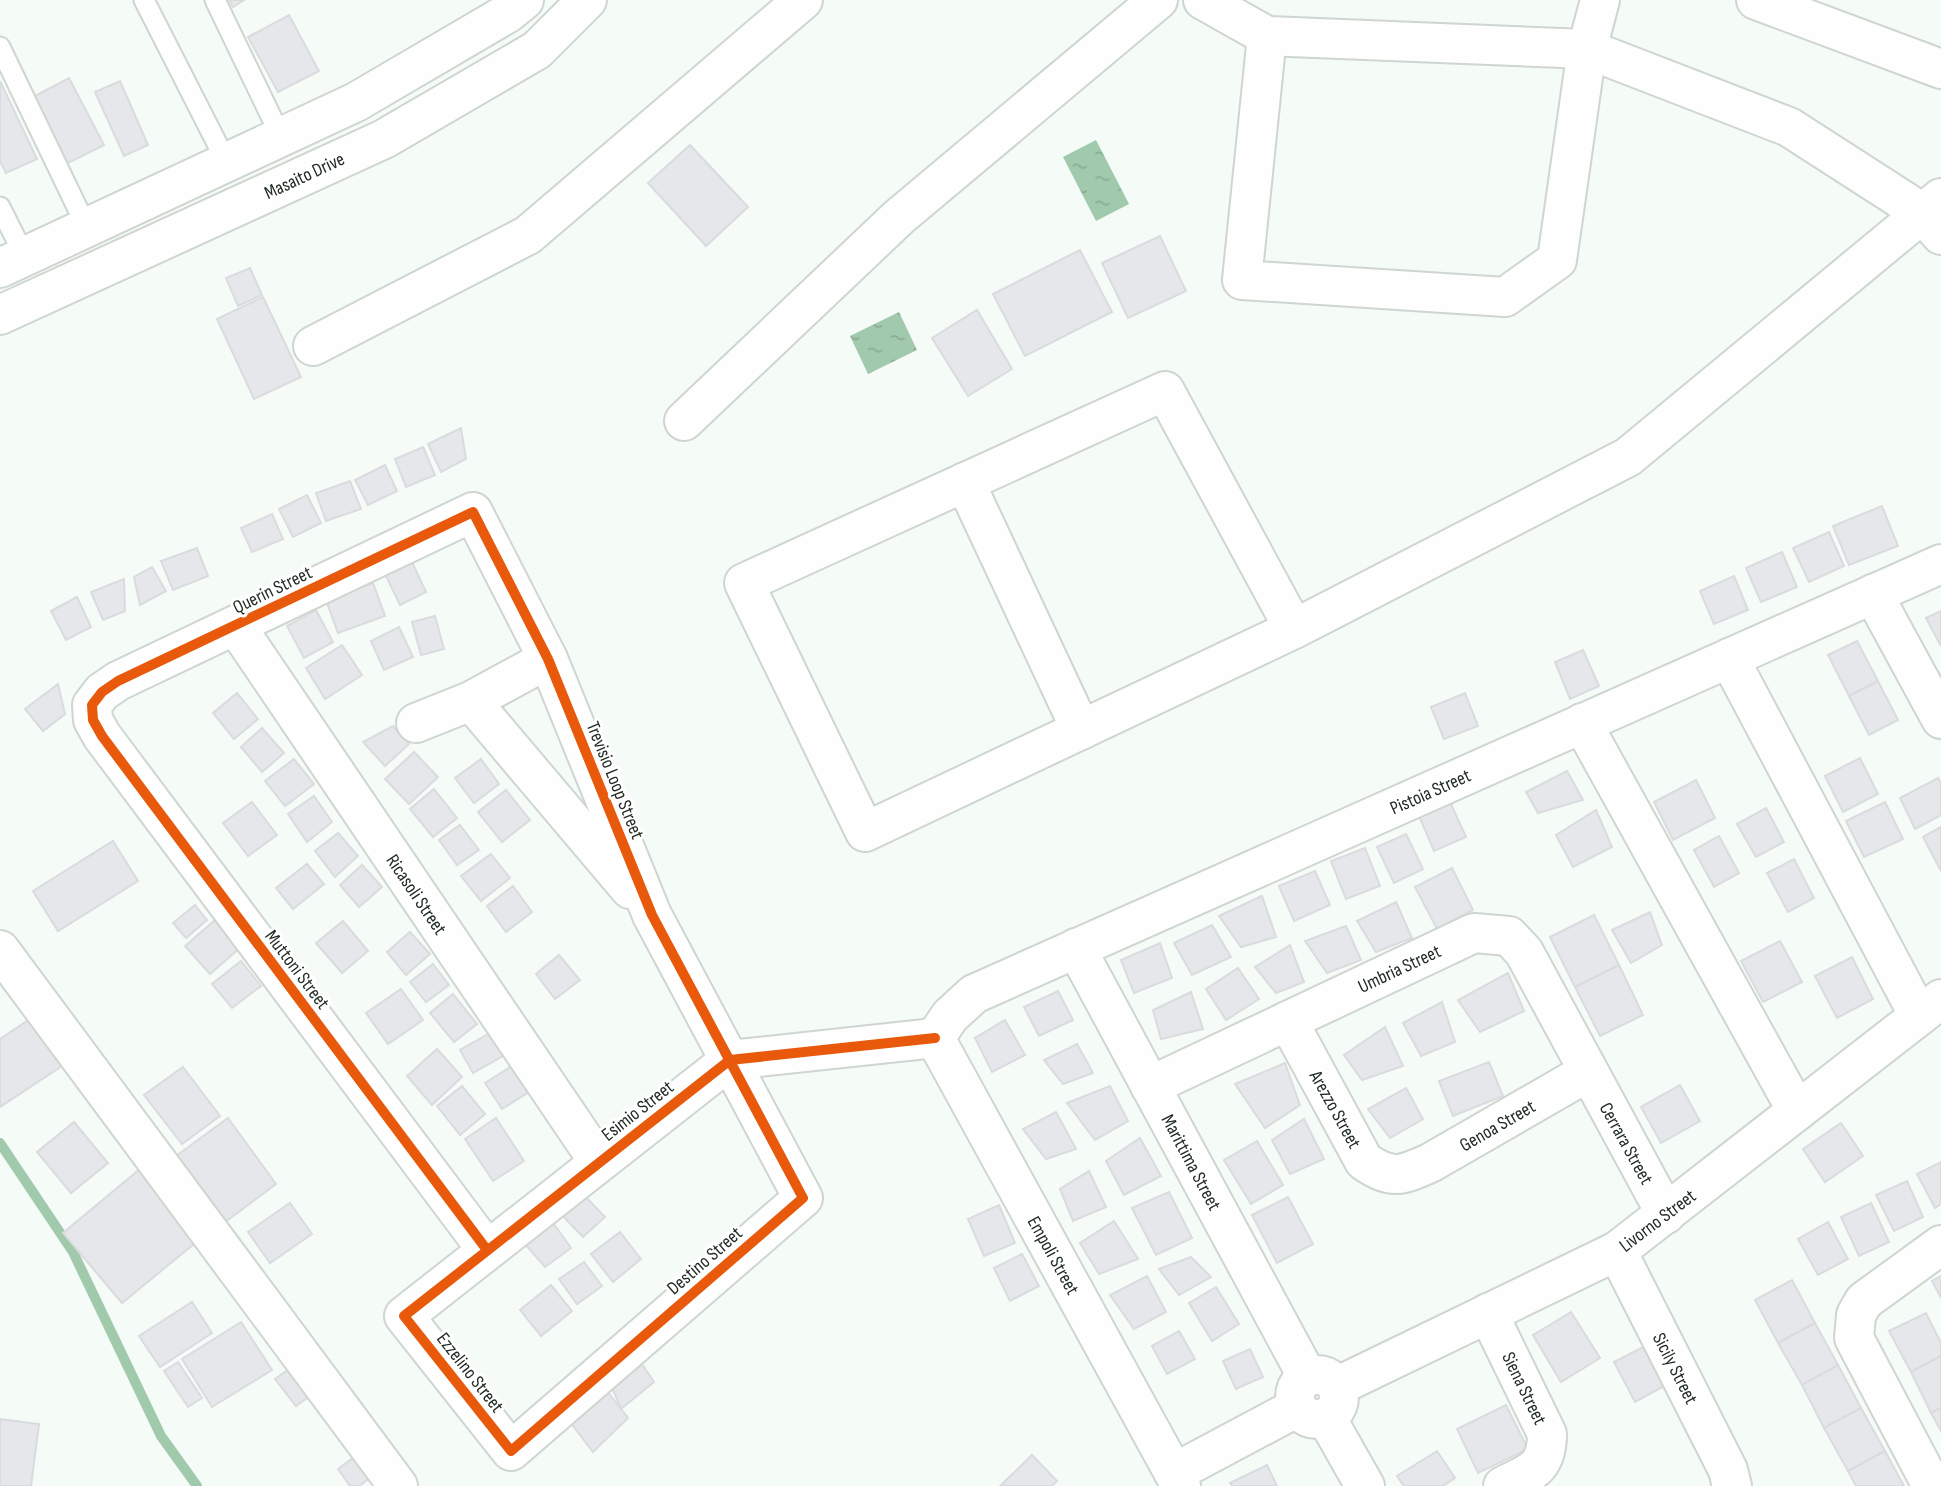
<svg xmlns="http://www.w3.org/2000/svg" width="1941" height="1486" viewBox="0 0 1941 1486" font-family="'Sofia Sans Condensed',sans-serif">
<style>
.water{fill:url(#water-ripples)}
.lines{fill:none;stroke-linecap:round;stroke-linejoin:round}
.stream{stroke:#a1c9ac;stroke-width:10}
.building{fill:#e5e7eb;stroke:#d9dbde;stroke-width:2}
.service-casing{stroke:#ced6cf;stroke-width:23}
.minor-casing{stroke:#ced6cf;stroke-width:42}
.tertiary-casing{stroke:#ced6cf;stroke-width:42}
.service{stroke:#fefefe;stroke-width:19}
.minor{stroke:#fefefe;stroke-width:38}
.tertiary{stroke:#fefefe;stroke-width:38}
.cycleway-casing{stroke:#fff;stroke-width:15}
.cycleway{stroke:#e8590c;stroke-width:10}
.labels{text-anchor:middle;stroke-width:6;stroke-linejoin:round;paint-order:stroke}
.street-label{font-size:19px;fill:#212c24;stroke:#fff}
</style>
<defs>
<pattern id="water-ripples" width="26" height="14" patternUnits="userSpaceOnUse" patternTransform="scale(1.75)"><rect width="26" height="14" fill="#a1c9ac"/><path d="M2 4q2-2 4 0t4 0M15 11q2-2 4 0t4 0" fill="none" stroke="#8aad94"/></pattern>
</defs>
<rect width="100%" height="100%" fill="#f5fbf6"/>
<g class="water">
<path d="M1096 140 1129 204 1096 221 1063 157Z"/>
<path d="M899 312 917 350 868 374 850 336Z"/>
</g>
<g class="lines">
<path class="stream" d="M0 1143 73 1252 161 1436 197 1486"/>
</g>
<g class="building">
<path d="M229 0H244L233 7Z"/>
<path d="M289 15 319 71 278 92 248 37Z"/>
<path d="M69 78 104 145 66 164 31 98Z"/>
<path d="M0 81 37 159 6 173 0 161Z"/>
<path d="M120 81 148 145 124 156 95 92Z"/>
<path d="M690 145 748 207 706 246 648 183Z"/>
<path d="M1160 236 1186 291 1128 318 1102 263Z"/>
<path d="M1080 250 1112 312 1025 356 993 294Z"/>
<path d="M250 268 262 295 238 306 226 278Z"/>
<path d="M263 297 301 377 254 399 217 319Z"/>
<path d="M977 310 1012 369 968 396 932 338Z"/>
<path d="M461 428 466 459 441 472 428 444Z"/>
<path d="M423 447 435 475 406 487 395 459Z"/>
<path d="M385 465 397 491 368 505 355 480Z"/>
<path d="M350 481 361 509 326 521 316 493Z"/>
<path d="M307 495 321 523 293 537 279 509Z"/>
<path d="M1882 506 1898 546 1849 565 1833 526Z"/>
<path d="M272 514 283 539 252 552 241 528Z"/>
<path d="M1829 532 1844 566 1809 582 1793 548Z"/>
<path d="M197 548 208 576 173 590 161 561Z"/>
<path d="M1782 552 1797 587 1761 602 1746 568Z"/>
<path d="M412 562 426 592 400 605 385 574Z"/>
<path d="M152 567 166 591 140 605 134 577Z"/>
<path d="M1734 576 1748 610 1714 624 1700 591Z"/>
<path d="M124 579 125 611 103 620 91 592Z"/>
<path d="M373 583 385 616 338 633 326 600Z"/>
<path d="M77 597 91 627 66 640 51 611Z"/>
<path d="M316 610 333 642 304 658 287 626Z"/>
<path d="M1941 611V646L1926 618Z"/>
<path d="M435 616 444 649 421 655 412 622Z"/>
<path d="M399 627 413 657 384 670 371 641Z"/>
<path d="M1857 641 1878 681 1849 696 1828 655Z"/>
<path d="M342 645 362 675 325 699 306 668Z"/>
<path d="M1583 650 1599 686 1570 699 1555 662Z"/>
<path d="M1878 681 1898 720 1869 735 1849 696Z"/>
<path d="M58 684 65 714 43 731 25 709Z"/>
<path d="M237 693 258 719 234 739 213 713Z"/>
<path d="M1465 693 1478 726 1444 739 1431 707Z"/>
<path d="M393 726 409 744 385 766 363 742Z"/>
<path d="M262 728 284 753 262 772 241 747Z"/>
<path d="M414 752 438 777 409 804 385 779Z"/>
<path d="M1860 758 1878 794 1843 812 1825 776Z"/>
<path d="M294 759 314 784 285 806 265 781Z"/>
<path d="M481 759 499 784 474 803 455 778Z"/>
<path d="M1567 771 1583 800 1538 813 1526 792Z"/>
<path d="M1938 778 1941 783V815L1915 829 1900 798Z"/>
<path d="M1696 780 1715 818 1673 840 1654 802Z"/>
<path d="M434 789 457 818 433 837 410 809Z"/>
<path d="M506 790 530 820 502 842 478 812Z"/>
<path d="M314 796 332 822 307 842 288 814Z"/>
<path d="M252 802 277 835 248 856 223 823Z"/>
<path d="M1450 802 1466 837 1434 851 1419 816Z"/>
<path d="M1885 802 1903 839 1864 857 1846 821Z"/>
<path d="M1766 808 1784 842 1756 857 1737 824Z"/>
<path d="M1596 810 1612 847 1573 867 1556 835Z"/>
<path d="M460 825 479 850 457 865 439 840Z"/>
<path d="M1941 827V871L1923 837Z"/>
<path d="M338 833 358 856 335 877 315 851Z"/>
<path d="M1406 834 1423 869 1394 883 1377 847Z"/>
<path d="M1719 836 1739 873 1714 887 1694 850Z"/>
<path d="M113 841 138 881 58 931 33 891Z"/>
<path d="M1365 848 1380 886 1346 899 1331 861Z"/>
<path d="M491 854 510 878 481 901 461 876Z"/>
<path d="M1794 859 1814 898 1788 912 1767 873Z"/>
<path d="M307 864 324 884 293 909 276 888Z"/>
<path d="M362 865 382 887 359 907 340 885Z"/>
<path d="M1452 868 1473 910 1437 929 1415 887Z"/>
<path d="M1315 871 1330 905 1294 921 1279 886Z"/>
<path d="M513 886 532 912 506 932 487 906Z"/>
<path d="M1262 896 1276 937 1241 947 1219 916Z"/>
<path d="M1396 902 1412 938 1376 952 1357 921Z"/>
<path d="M195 905 207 920 186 938 173 923Z"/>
<path d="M1650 912 1662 945 1631 963 1612 930Z"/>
<path d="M1594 915 1619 965 1575 987 1550 937Z"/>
<path d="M215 920 240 948 210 974 185 946Z"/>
<path d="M343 921 368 951 342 973 316 943Z"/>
<path d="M1212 925 1231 957 1192 975 1174 943Z"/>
<path d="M1346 926 1361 960 1327 973 1305 941Z"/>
<path d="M410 932 430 954 406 975 387 952Z"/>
<path d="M1780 941 1802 982 1763 1002 1741 961Z"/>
<path d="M1160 943 1172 978 1134 993 1121 960Z"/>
<path d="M1290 945 1304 982 1276 993 1255 967Z"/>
<path d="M559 955 580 980 555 999 536 974Z"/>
<path d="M1852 957 1873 999 1837 1018 1815 976Z"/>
<path d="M241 961 261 986 232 1008 212 984Z"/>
<path d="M433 964 449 985 426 1002 410 982Z"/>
<path d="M1619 965 1643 1015 1600 1036 1575 987Z"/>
<path d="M1238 968 1259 999 1226 1020 1206 989Z"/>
<path d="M1508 973 1524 1011 1480 1032 1458 1000Z"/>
<path d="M401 989 423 1020 388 1044 366 1013Z"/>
<path d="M1058 991 1073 1020 1039 1036 1024 1007Z"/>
<path d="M1191 992 1203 1029 1161 1039 1153 1010Z"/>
<path d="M453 994 477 1024 454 1042 430 1013Z"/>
<path d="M1442 1002 1455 1042 1421 1056 1403 1023Z"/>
<path d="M33 1017 65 1064 0 1107V1039Z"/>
<path d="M1005 1020 1025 1055 992 1072 975 1038Z"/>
<path d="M1385 1027 1403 1066 1362 1080 1344 1055Z"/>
<path d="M490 1033 503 1056 473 1073 460 1050Z"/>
<path d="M1077 1044 1093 1073 1063 1084 1044 1060Z"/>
<path d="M437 1049 462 1077 432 1105 407 1076Z"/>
<path d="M1489 1062 1503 1096 1453 1116 1439 1081Z"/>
<path d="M1285 1063 1300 1105 1265 1128 1235 1084Z"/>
<path d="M512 1066 529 1092 502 1109 485 1083Z"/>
<path d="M183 1067 220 1116 182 1144 144 1095Z"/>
<path d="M1680 1085 1700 1121 1661 1143 1641 1107Z"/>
<path d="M462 1086 485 1114 460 1135 437 1106Z"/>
<path d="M1110 1086 1128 1121 1095 1140 1067 1103Z"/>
<path d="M1406 1088 1423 1119 1390 1138 1368 1109Z"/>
<path d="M1056 1112 1076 1149 1046 1159 1023 1129Z"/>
<path d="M228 1118 276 1184 221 1225 172 1159Z"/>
<path d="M496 1118 524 1161 493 1181 465 1139Z"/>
<path d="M1304 1119 1324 1159 1290 1174 1272 1140Z"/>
<path d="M74 1122 108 1163 71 1193 37 1152Z"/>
<path d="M1841 1123 1863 1156 1825 1182 1803 1149Z"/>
<path d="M1140 1138 1161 1176 1124 1195 1106 1161Z"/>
<path d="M1257 1141 1283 1185 1251 1204 1224 1160Z"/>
<path d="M1941 1162V1204L1935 1208 1917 1174Z"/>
<path d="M140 1169 200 1239 122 1303 63 1233Z"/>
<path d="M1089 1171 1106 1207 1073 1221 1060 1189Z"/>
<path d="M1907 1181 1923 1217 1894 1231 1876 1195Z"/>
<path d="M581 1192 605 1217 583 1237 559 1212Z"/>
<path d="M1169 1192 1192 1238 1156 1255 1132 1208Z"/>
<path d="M1288 1197 1313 1244 1277 1263 1252 1215Z"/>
<path d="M290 1203 312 1234 270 1263 248 1232Z"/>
<path d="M1871 1203 1889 1242 1859 1256 1841 1217Z"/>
<path d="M999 1205 1015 1243 984 1256 968 1219Z"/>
<path d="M551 1220 571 1248 545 1267 525 1244Z"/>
<path d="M1114 1221 1138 1259 1099 1274 1080 1243Z"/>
<path d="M1828 1222 1848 1259 1818 1275 1798 1239Z"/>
<path d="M620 1232 641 1259 613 1282 591 1254Z"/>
<path d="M1022 1254 1039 1286 1010 1301 994 1268Z"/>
<path d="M1191 1257 1211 1277 1179 1295 1159 1269Z"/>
<path d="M584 1262 602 1286 577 1304 559 1279Z"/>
<path d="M1147 1276 1166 1312 1134 1329 1110 1295Z"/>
<path d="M1941 1276V1298L1932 1281Z"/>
<path d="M1792 1280 1815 1323 1778 1343 1755 1300Z"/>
<path d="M551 1285 572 1311 541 1336 520 1310Z"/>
<path d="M1216 1287 1239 1324 1212 1341 1189 1303Z"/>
<path d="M192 1302 212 1333 160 1367 139 1336Z"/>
<path d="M1571 1312 1600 1358 1561 1382 1533 1335Z"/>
<path d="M1926 1313 1941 1343V1356L1911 1372 1889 1331Z"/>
<path d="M241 1322 272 1370 212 1407 182 1359Z"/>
<path d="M1815 1323 1838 1365 1802 1385 1778 1343Z"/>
<path d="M1179 1331 1195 1359 1167 1374 1152 1346Z"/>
<path d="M1645 1346 1666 1385 1635 1402 1614 1362Z"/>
<path d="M1250 1349 1263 1377 1236 1389 1223 1361Z"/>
<path d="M636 1355 654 1382 621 1409 608 1378Z"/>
<path d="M1941 1356V1408L1931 1413 1911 1372Z"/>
<path d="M178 1362 202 1398 188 1407 164 1371Z"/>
<path d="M295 1365 315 1392 296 1406 275 1379Z"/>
<path d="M1838 1365 1861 1408 1824 1428 1802 1385Z"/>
<path d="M603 1386 628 1418 593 1452 567 1418Z"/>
<path d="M1506 1405 1528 1449 1478 1473 1457 1429Z"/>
<path d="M1861 1408 1885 1451 1848 1471 1824 1428Z"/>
<path d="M1941 1408V1431L1931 1413Z"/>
<path d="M0 1419 39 1424 31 1486H0Z"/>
<path d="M365 1449 381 1470 359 1486H350L338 1469Z"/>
<path d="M1437 1451 1455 1478 1443 1486H1404L1397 1476Z"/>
<path d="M1885 1451 1904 1486H1856L1848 1471Z"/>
<path d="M1032 1455 1057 1481 1052 1486H1000Z"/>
<path d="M1267 1465 1277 1486H1232L1230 1483Z"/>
</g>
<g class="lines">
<g class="service-casing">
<g id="service">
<path d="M144 0 227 163"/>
<path d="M215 0 281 137"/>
<path d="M0 47 87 228"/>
<path d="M0 207 25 257"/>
</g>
</g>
<g class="minor-casing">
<g id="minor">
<path d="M1203 0 1267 36 1587 49 1789 127 1921 212 1941 235"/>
<path d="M1756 0 1941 69"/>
<path d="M1267 36 1242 280 1505 297 1557 260 1587 49 1600 0"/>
<path d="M313 346 528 235 803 0"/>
<path d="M684 421 899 217 1158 0"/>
<path d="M965 482 1081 730"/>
<path d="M1873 594 1941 719"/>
<path d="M236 626 599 1162"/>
<path d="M1294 629 1165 391 744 583 865 832 1294 629 1628 457 1941 198"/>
<path d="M1729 658 1919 1016"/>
<path d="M471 701 630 889"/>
<path d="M416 723 471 701 548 659"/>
<path d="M1582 723 1797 1111"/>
<path d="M1076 948 1307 1376"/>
<path d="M0 950 398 1486"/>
<path d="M1288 1021 1364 1161C1392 1180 1401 1176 1430 1163L1588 1072"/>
<path d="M935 1038 950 1016 974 994 1941 564"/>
<path d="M935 1038 1181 1486"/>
<path d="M1150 1086 1474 933 1509 936 1524 952 1666 1214"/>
<path d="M487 1250 102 736 93 720 92 705 102 692 118 681 473 512 548 659 652 915 803 1198 511 1451 404 1316 730 1060 935 1038"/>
<path d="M1617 1251 1728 1470 1732 1486"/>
<path d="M1488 1313 1547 1434C1547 1469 1531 1472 1503 1486"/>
<circle cx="1317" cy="1397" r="22"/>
<path d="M1338 1386 1617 1251 1941 999"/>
<path d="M1327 1419 1365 1486"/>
<path d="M1174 1473 1296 1408"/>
<path d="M1932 1486 1854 1338 1856 1315 1864 1301 1941 1245"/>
</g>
</g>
<g class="tertiary-casing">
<g id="tertiary">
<path d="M0 268 356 102 508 13 524 0"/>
<path d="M0 315 384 139 537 50 587 0"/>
</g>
</g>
<use href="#service" class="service"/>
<use href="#minor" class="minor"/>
<use href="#tertiary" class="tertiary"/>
<g class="cycleway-casing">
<path id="cycleway" d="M487 1250 102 736 93 720 92 705 102 692 118 681 473 512 548 659 652 915 803 1198 511 1451 404 1316 730 1060 935 1038"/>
</g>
<use href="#cycleway" class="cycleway"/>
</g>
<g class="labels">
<g class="street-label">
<text transform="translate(304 175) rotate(-25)" y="7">Masaito Drive</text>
<text transform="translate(272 589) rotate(-26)" y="7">Querin Street</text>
<text transform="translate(616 780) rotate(68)" y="7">Trevisio Loop Street</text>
<text transform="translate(1430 791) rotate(-24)" y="7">Pistoia Street</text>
<text transform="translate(417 894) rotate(56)" y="7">Ricasoli Street</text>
<text transform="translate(1399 968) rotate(-25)" y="7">Umbria Street</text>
<text transform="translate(298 969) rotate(53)" y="7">Muttoni Street</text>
<text transform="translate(1336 1109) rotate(61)" y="7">Arezzo Street</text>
<text transform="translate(637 1110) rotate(-38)" y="7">Esimio Street</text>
<text transform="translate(1497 1125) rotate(-30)" y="7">Genoa Street</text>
<text transform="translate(1627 1143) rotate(61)" y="7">Cerrara Street</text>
<text transform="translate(1192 1162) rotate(62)" y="7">Marittima Street</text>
<text transform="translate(1657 1220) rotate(-37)" y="7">Livorno Street</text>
<text transform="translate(1054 1255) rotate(61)" y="7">Empoli Street</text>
<text transform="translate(704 1260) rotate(-41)" y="7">Destino Street</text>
<text transform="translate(1676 1368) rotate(63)" y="7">Sicily Street</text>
<text transform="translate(471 1372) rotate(52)" y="7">Ezzelino Street</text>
<text transform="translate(1525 1388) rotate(64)" y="7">Siena Street</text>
</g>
</g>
</svg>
